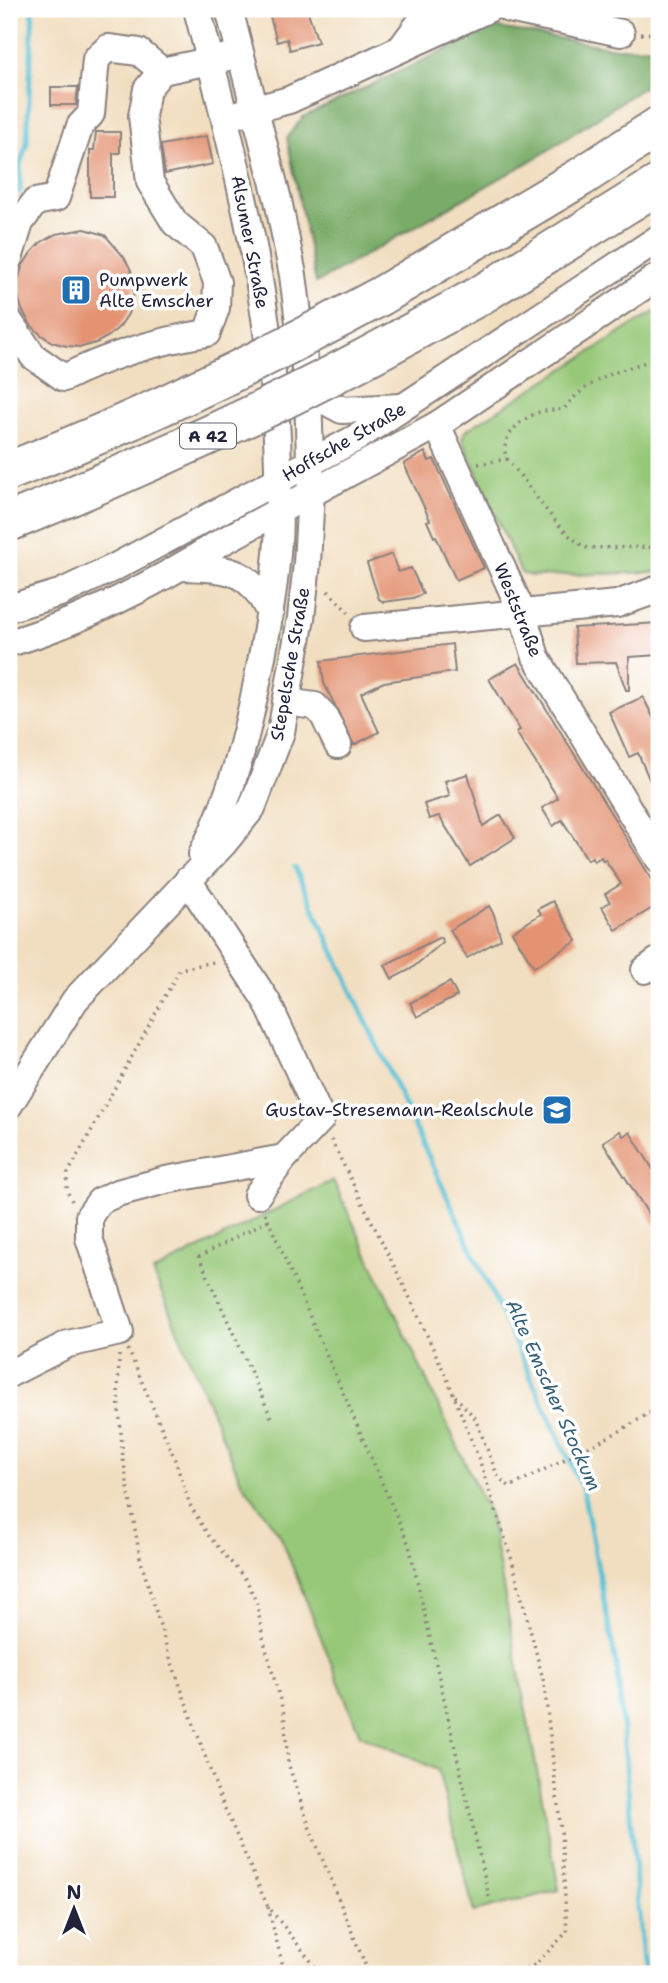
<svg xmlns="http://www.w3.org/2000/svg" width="668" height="1983" viewBox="0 0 668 1983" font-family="'Shantell Sans',sans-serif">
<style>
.green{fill:#97c878;stroke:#5c755a;stroke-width:2}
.forest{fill:#79ac68;stroke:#4e6752;stroke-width:2}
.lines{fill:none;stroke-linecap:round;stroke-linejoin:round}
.stream{stroke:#57c0d4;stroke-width:5}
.building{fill:#e39372}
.minor-casing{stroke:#8a807e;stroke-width:30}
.highway-casing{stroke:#8a807e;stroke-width:42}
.path{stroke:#8a807e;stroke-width:3.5;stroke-dasharray:2 5;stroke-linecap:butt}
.minor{stroke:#fff;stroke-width:26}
.highway{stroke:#fff;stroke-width:38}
.highway-bridge-casing{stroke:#8a807e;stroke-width:42;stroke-linecap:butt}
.highway-bridge{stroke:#fff;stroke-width:38}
.labels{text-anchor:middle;stroke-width:7;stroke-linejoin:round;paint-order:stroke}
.shield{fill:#fff;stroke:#646476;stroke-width:2}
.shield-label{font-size:16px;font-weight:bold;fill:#22223b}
.street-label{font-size:18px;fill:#22223b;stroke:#fff}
.poi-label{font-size:18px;fill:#22223b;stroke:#fff;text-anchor:start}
.water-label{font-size:19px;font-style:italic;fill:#376178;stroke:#fff}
</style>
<rect width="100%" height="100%" fill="#fff"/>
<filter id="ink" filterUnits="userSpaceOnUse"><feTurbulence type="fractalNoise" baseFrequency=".0143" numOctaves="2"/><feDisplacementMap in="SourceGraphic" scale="14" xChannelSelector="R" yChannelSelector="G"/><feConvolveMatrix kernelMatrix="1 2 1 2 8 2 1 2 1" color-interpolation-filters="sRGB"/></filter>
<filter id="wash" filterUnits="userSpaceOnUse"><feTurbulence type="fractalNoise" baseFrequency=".00686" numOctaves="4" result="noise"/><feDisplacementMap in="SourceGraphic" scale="28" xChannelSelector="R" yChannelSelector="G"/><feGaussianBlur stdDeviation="1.57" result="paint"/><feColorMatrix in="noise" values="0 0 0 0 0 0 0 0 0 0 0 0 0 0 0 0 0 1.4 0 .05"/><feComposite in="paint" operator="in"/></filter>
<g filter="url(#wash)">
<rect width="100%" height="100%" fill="#f1dec0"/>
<g class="green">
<path d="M659 309V572L532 576 521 573 462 439 465 431Z"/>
<path d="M333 1180 490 1516 559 1890 474 1912 438 1770 360 1735 280 1535 241 1481 153 1272Z"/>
</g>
<path class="forest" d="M493 27 616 48 659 47V77L541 155 316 283 287 138 303 117Z"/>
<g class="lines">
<g class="stream">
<path d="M20 192V165L27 143 33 9"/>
<path d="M295 868 583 1490 618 1674 644 1974"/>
</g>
</g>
<g id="blocks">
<g class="building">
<path d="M268 9H307L318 42 290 50 287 39 277 42Z"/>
<path d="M51 87H78L76 105H51Z"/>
<path d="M96 132H120V153H113V197H90V150H94Z"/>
<path d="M207 136 213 164 165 174 161 145Z"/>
<path d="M85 229 105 235 124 257 131 270 134 285 133 300 128 314 120 326 109 336 96 343 82 347 67 346 52 342 40 334 31 325 22 310 18 296V281L22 267 30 254 40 243 56 234Z"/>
<path d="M425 452 429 461 434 459 484 568 456 580 436 536 434 537 427 521 430 520 404 464Z"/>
<path d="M392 554 398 572 411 568 423 594 413 598 384 602 379 599 367 563Z"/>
<path d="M659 623V655L629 657V690H626L616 662 576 663 574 628Z"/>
<path d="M452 644 455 672 384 682 361 693 379 732 354 745 324 683 321 661Z"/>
<path d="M518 663 659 891V904L616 930 602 907 610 902 605 894 621 884 605 859 603 861 601 857 594 861 592 857 588 860 562 820 553 826 542 808 558 798 516 732 520 730 489 679Z"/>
<path d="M643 697 659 729V802L638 753 629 757 609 712Z"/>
<path d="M468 774 483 826 501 815 515 838 470 866 439 816 429 819 424 804 450 796 445 781Z"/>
<path d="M553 901 577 941 534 967 512 932 541 914 538 909Z"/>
<path d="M489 906 494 915 501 939 467 958 450 930Z"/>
<path d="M440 937 443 942 411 969 392 979 385 965Z"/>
<path d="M450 982 457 996 417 1017 410 1003Z"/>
<path d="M620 1131 623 1136 630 1132 659 1179V1231L603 1142Z"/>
</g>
</g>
</g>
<g filter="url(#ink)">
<use href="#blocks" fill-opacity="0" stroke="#8a807e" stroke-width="2"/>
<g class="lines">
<g class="minor-casing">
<g id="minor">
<path d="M197 9C236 159 275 312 278 467 278 492 280 517 278 541 275 584 268 626 260 667 248 731 232 797 202 854"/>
<path d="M509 9 621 33"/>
<path d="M402 47 430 9"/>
<path d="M238 114 289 100 488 9"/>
<path d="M9 258 20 223 35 202 56 198 80 126 91 114 96 59 108 48 139 52 162 71 228 57"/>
<path d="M9 321 33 356 64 378C109 355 157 341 207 333L216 308 217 282 204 247 175 223 150 182 142 116 147 89 162 71"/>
<path d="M308 392 342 410 401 407"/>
<path d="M437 425 522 612 536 657 659 859"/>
<path d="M182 567C229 569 248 567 270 613"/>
<path d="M9 608 60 593 115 567 358 437 659 238"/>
<path d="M364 628 617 604 659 589"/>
<path d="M9 643C78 623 155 584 216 545L437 425 659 276"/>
<path d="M286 702 315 706 324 716 338 745"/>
<path d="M188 880 267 1002 321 1119 284 1158 257 1195"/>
<path d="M645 970 659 960"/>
<path d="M9 1105 75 1000 223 844 252 808 281 732 301 618 307 563 311 493 308 392 293 275 278 200 229 9"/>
<path d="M9 1374 68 1344 120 1332 89 1238V1216L100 1201 117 1193 166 1180 284 1158"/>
</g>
</g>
<g class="highway-casing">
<g id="highway">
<path d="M381 296 581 177 659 126"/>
<path d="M402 338 479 296 659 184"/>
</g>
</g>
<g class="path">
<path d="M641 34 659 33"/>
<path d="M507 459C528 483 559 535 587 548L659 547"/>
<path d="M478 464 507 459C498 438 521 418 540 412 548 410 556 410 564 409 587 378 624 369 659 358"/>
<path d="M328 591 349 613"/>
<path d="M331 1140 409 1296 449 1383 481 1465 512 1560 544 1683 561 1831 567 1932 535 1965 506 1974"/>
<path d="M72 1201 67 1191V1175L180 969 214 962"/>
<path d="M265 1213 409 1545 489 1897"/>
<path d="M268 1220 199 1257 272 1419"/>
<path d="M128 1349 174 1457 190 1505 208 1535 247 1581 257 1604 262 1634 284 1714 288 1763 309 1826 369 1974"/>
<path d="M119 1355 118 1396 123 1458 140 1558 168 1652 219 1795 267 1905 321 1974"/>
<path d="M455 1396 475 1418 498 1477 510 1487 620 1431 659 1407"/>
<path d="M268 1907 285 1974"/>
</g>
<use href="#minor" class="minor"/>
<use href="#highway" class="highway"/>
<g class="highway-bridge-casing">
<g id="highway-bridge">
<path d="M9 471C136 422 261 361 381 296"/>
<path d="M9 522C143 467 275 408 402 338"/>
</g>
</g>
<use href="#highway-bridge" class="highway-bridge"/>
</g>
</g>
<defs>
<g id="building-square" transform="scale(1.575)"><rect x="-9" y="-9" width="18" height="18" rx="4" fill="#1f6fb2" stroke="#fff"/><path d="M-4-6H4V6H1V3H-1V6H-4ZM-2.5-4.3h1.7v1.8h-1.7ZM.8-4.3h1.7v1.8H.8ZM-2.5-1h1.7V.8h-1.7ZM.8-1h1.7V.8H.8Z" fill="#fff"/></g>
<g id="school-square" transform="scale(1.575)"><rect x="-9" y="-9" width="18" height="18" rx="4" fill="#1f6fb2" stroke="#fff"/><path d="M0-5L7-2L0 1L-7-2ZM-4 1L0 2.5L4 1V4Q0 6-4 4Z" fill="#fff"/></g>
</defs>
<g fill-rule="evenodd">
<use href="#building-square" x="76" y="290"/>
<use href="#school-square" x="557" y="1110"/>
</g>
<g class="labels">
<rect class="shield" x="180" y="423.5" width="56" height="25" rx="5"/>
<g class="shield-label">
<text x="208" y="442">A 42</text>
</g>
<g class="street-label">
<text transform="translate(250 242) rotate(79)" y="6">Alsumer Straße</text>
<text transform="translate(344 442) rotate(-30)" y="6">Hoffsche Straße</text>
<text transform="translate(518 610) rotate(68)" y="6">Weststraße</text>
<text transform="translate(290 664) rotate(-80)" y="6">Stepelsche Straße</text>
</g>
<g class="poi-label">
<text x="99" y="286">Pumpwerk<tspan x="99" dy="21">Alte Emscher</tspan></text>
<text x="534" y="1116" text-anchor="end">Gustav-Stresemann-Realschule</text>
</g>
<g class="water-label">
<text transform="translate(554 1395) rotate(66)" y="7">Alte Emscher Stockum</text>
</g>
</g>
<rect width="668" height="1983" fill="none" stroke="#fff" stroke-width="35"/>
<g transform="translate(74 1909)" stroke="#ffffff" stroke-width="5" paint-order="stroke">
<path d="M0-5L12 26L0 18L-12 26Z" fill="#22223b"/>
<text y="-10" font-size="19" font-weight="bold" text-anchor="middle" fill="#22223b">N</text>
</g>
</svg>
